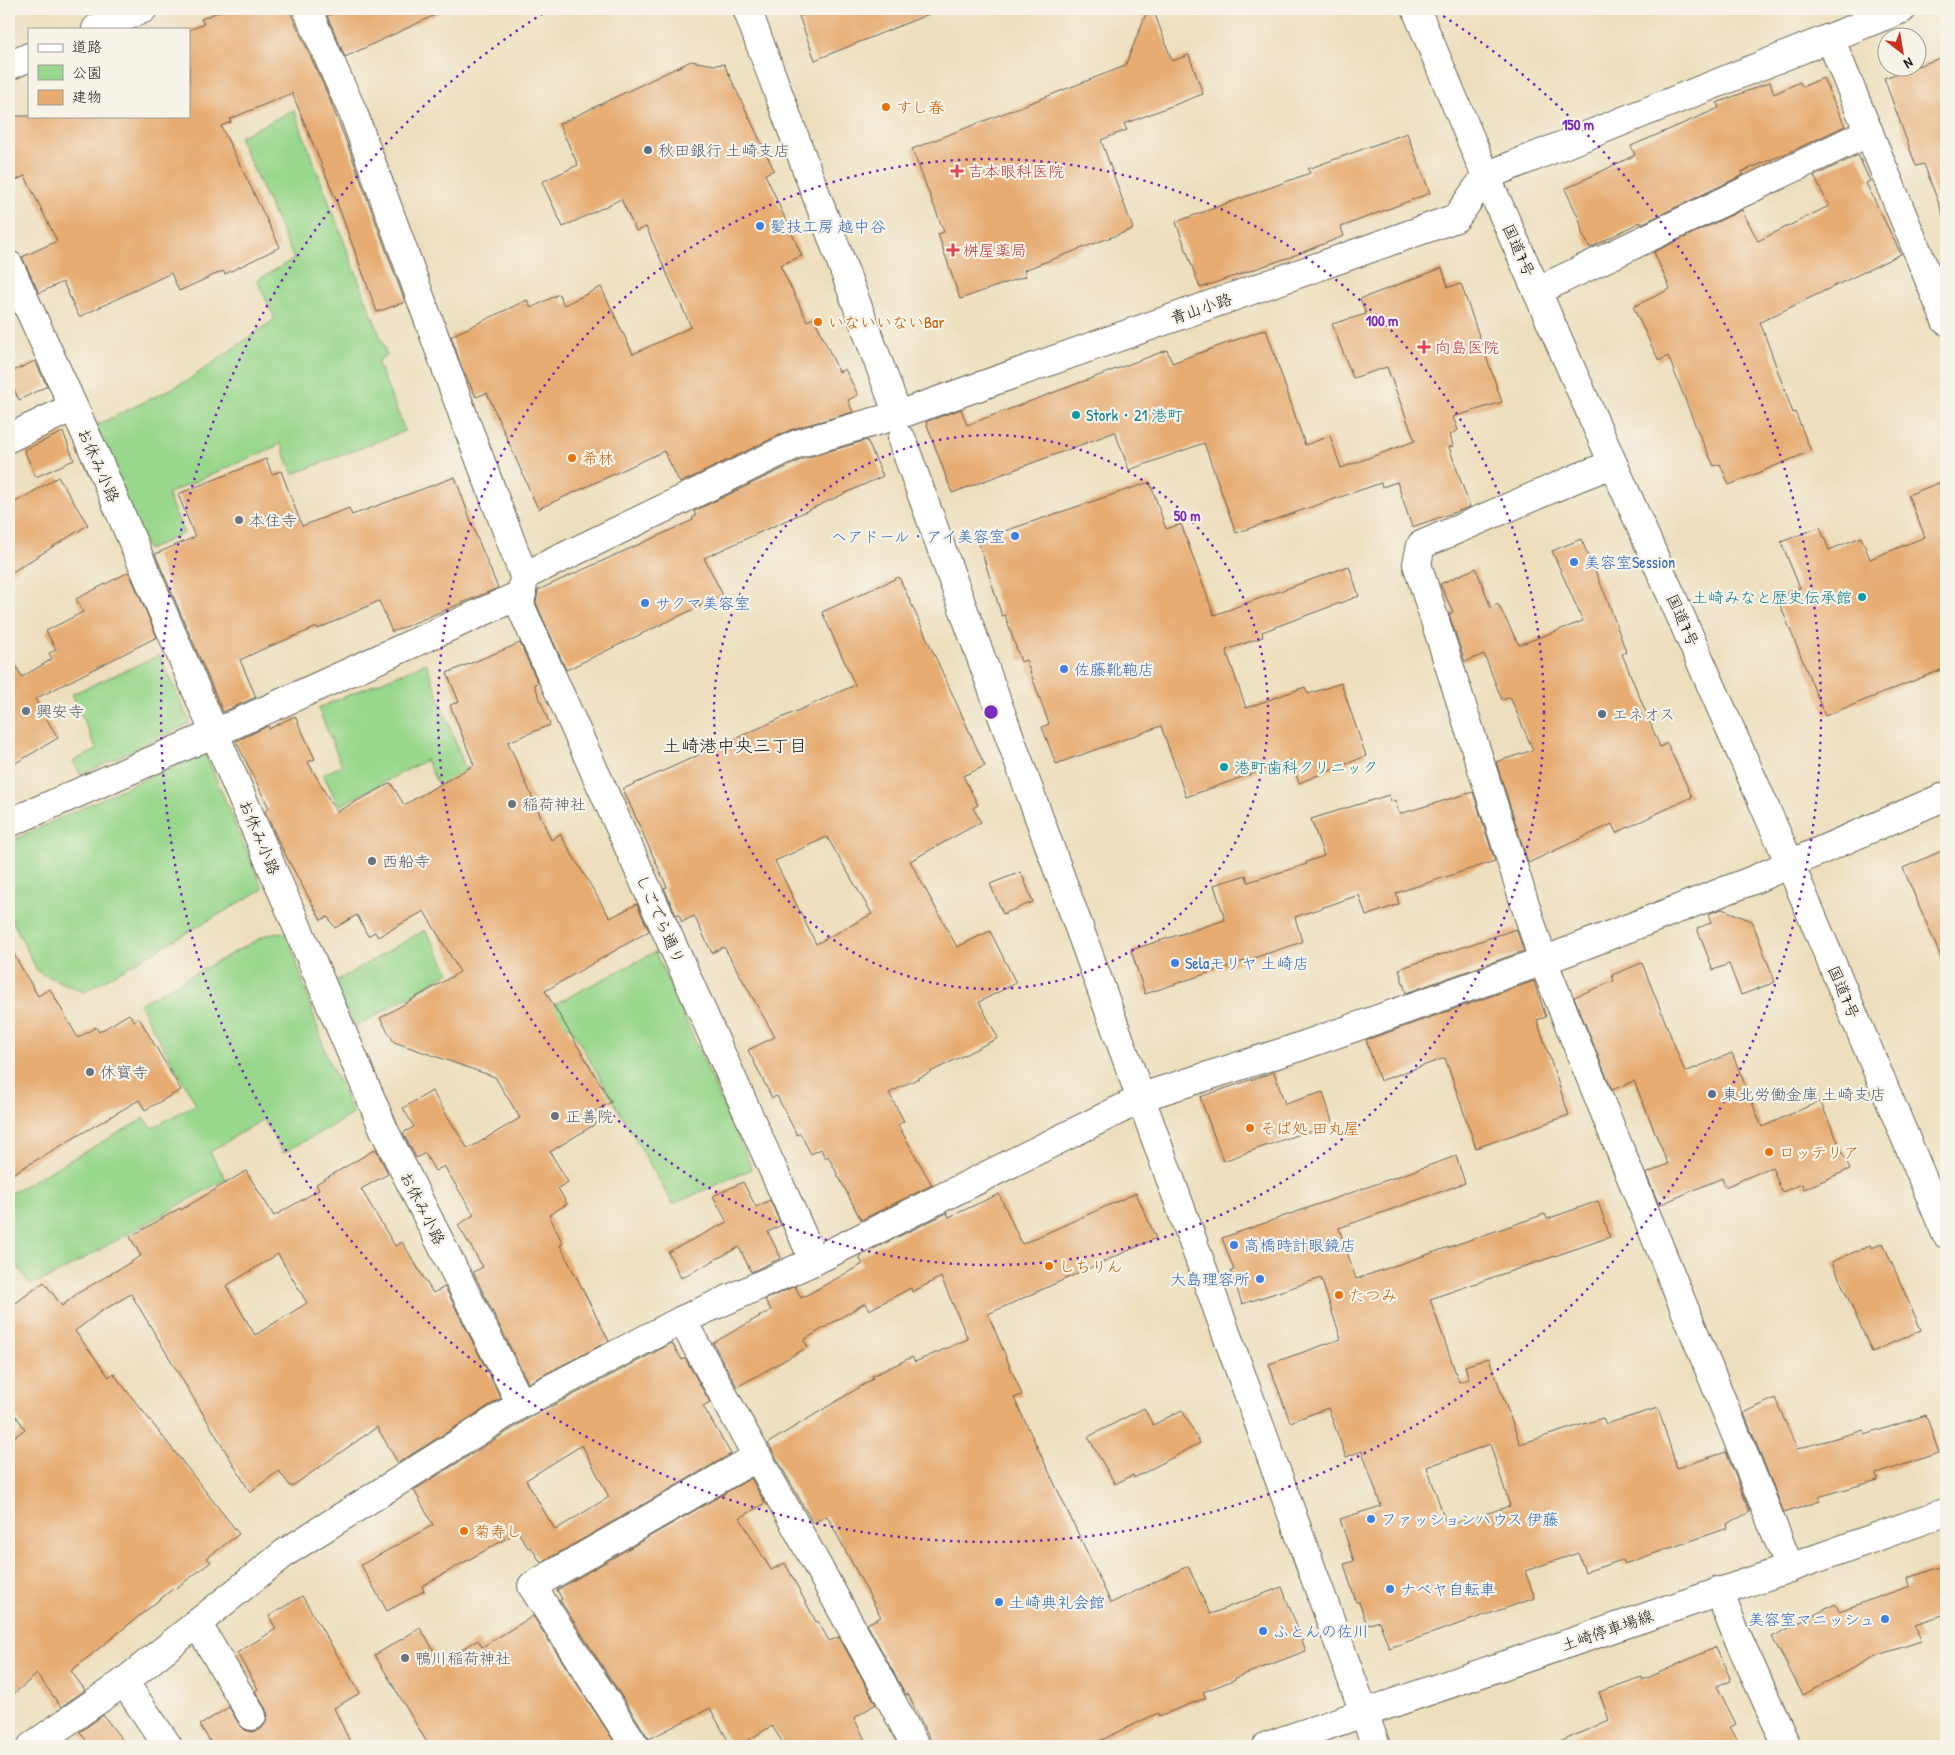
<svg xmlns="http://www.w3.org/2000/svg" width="1955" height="1755" viewBox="0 0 1955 1755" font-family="'Patrick Hand','Klee One',sans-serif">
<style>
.green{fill:#99d78c;stroke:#5a7a54}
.building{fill:#e6ac72;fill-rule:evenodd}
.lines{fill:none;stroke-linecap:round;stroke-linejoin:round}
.minor-casing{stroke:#656054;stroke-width:30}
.tertiary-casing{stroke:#656054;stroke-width:30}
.secondary-casing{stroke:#656054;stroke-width:30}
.trunk-casing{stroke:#656054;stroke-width:30}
.minor{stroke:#fff;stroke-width:28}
.tertiary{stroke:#fff;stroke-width:28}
.secondary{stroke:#fff;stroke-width:28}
.trunk{stroke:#fff;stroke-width:28}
.ring{fill:none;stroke:#7b2cbf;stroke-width:2.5;stroke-dasharray:2.5 5}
.food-dot{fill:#e8710a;stroke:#f7f3e8;stroke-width:2}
.service-dot{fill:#5c6f8a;stroke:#f7f3e8;stroke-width:2}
.health-dot{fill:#e0444e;stroke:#f7f3e8;stroke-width:2}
.shop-dot{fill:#3f7fe0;stroke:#f7f3e8;stroke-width:2}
.culture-dot{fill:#0f9aa8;stroke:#f7f3e8;stroke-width:2}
.worship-dot{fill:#6b7280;stroke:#f7f3e8;stroke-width:2}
.labels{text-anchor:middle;stroke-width:4.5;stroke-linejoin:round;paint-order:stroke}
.food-label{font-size:16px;fill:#c56008;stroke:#f7f3e8;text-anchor:start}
.service-label{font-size:16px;fill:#4e5e75;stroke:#f7f3e8;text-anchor:start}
.health-label{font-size:16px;fill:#be3a42;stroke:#f7f3e8;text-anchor:start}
.shop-label{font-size:16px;fill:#366cbe;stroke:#f7f3e8;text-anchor:start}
.street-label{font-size:16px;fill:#1c1c1c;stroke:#f7f3e8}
.culture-label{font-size:16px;fill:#0d838f;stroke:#f7f3e8;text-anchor:start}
.worship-label{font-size:16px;fill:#5b616d;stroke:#f7f3e8;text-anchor:start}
.neighbourhood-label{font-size:18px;fill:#1c1c1c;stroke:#f7f3e8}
.centre{fill:#7b2cbf;stroke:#f7f3e8;stroke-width:2.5}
.ring-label{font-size:15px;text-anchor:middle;font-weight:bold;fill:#7b2cbf;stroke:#f7f3e8;stroke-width:4.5;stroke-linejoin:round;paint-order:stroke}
</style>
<rect width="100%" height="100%" fill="#f7f3e8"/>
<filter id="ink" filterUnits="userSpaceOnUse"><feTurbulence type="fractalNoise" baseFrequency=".02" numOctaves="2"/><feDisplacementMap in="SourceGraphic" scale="10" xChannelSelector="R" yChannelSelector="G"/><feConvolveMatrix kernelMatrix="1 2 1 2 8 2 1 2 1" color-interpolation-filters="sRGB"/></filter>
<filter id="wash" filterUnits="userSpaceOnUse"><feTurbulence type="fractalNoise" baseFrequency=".0096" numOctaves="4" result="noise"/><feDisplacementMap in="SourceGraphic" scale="20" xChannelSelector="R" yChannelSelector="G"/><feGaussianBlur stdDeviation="1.12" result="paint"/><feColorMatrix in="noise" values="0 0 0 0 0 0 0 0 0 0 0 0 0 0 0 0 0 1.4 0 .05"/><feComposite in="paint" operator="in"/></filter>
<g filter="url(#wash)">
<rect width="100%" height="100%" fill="#eddfbd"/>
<g class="green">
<path d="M294 110 387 355 377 361 405 431 293 474 281 444 167 494 184 533 148 550 93 427 187 381 275 319 257 280 294 259 239 137Z"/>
<path d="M160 655 190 723 81 775 73 761 97 750 72 694Z"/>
<path d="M426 663 495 849 473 857 426 760 339 806 323 774 342 766 318 708Z"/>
<path d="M204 751 263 889 84 992 38 972 9 914V842Z"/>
<path d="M425 930 450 972 356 1027 331 984Z"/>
<path d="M287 932 327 1057 353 1114 283 1153 263 1119 210 1152 226 1179 51 1277 30 1285 9 1252V1194L145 1118 152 1128 196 1104 139 1004 266 935Z"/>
<path d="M655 952 752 1169 673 1204 570 1026 523 1051 492 1037Z"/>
</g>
<g id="blocks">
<g class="building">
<path d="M226 9H289L328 95 348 146 405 302 377 312 336 200 292 93 230 119 231 122 221 126 280 247 225 274 223 271 179 291 171 273 79 317 63 282 39 293 22 257 57 241 25 176 9 183V116H189V30L204 24 201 19Z"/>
<path d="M344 9H448L345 57 327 16Z"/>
<path d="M817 9H939V10L815 60 799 16Z"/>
<path d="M1148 9H1153L1172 61 1189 55 1203 94 1124 124 1127 130 1101 140 1133 229 1024 270 1026 276 960 299 938 234 944 232 912 149 1125 66Z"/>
<path d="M1946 56V215H1943L1924 164 1916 166 1884 78Z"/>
<path d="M691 61 714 65 724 64 774 170 765 174 802 256 780 265 807 321 814 318 839 372 845 369 858 395 848 400 853 412 790 430 680 483 664 451 538 509 487 393 476 397 462 368 451 336 527 300 531 308 559 294 564 305 601 287 633 354 691 327 646 227 636 231 621 199 563 227 542 182 578 165 559 124Z"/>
<path d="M1823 78 1845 126 1792 151 1741 172 1743 175 1641 224 1640 222 1590 248 1582 233 1580 221 1565 189 1635 155 1631 146 1719 108 1717 103 1770 82 1774 94 1800 82 1802 87Z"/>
<path d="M1407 133 1430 193 1341 227 1344 236 1290 257 1200 288 1176 222 1310 173 1308 169Z"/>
<path d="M1858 155 1870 181 1866 183 1901 254 1760 322 1793 413 1795 412 1811 451 1729 485 1720 464 1714 466 1698 432 1668 356 1659 361 1633 307 1670 289 1654 252 1742 210 1758 241 1829 206 1814 176Z"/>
<path d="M1442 268 1448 287 1461 284 1502 402 1453 417 1458 430 1450 435 1453 446 1449 447 1470 507 1412 527 1397 482 1382 487 1381 483 1236 533 1204 443 1129 470 1115 432 952 493 926 422 961 409 967 425 1167 350 1172 363 1266 329 1305 445 1330 436 1341 468 1415 441 1387 367 1353 378 1332 324 1366 314 1360 299Z"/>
<path d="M35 361 47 386 19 400 9 378V373Z"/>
<path d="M63 432 74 460 36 477 24 450Z"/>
<path d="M867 440 883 476 704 558 723 595 566 670 536 603 538 590 693 520 692 518 696 516 694 511 803 459Z"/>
<path d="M266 459 272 474 281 471 302 526 349 508 352 515 455 477 476 535 498 588 392 632 379 601 318 629 317 627 261 650 240 660 256 697 223 712 155 554 195 537 178 494Z"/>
<path d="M58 477 88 525 9 574V506Z"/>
<path d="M1946 480V668L1825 716 1777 597 1800 588 1781 542 1820 527 1829 550 1861 537 1870 559 1925 537 1908 495Z"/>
<path d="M1150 482 1166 529 1181 524 1214 615 1349 566 1359 596 1262 632 1263 637 1226 650 1246 708 1305 687 1308 694 1341 683 1366 756 1299 783 1291 760 1186 797 1161 726 1056 764 1042 727 1049 724 1026 660 1021 662 1005 615 1002 616 978 540Z"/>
<path d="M1581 539 1608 601 1626 652 1622 654 1660 747 1667 743 1692 797 1616 833 1612 824 1528 863 1496 762 1533 750 1510 697 1502 700 1484 654 1465 662 1449 614 1453 612 1440 584 1476 568 1491 608 1498 604 1519 645 1583 621 1552 551Z"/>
<path d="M129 572 157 637 35 699 58 738 9 767V653L22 677 52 659 49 653 56 650 46 631 83 612 76 599Z"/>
<path d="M899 577 985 766 963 776 978 805 973 808 981 822 910 861 957 947 990 931 1016 983 979 1002 998 1038 889 1093 904 1121 898 1125 932 1185 861 1220 828 1156 825 1158 821 1149 811 1154 800 1133 797 1135 777 1096 772 1098 748 1050 775 1037 724 947 712 953 694 916 682 922 679 914 676 915 664 888 667 887 623 789 855 685 822 612ZM827 837 872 914 816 944 775 861Z"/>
<path d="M520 643 538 683 534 684 550 725 508 742 551 840 560 834 610 918 637 904 649 931 545 991 611 1102 591 1114 597 1123 550 1152 568 1182 558 1188 567 1204 549 1215 563 1244 560 1245 609 1341 528 1383 473 1272 483 1267 458 1225 474 1215 444 1166 435 1171 425 1153 416 1158 403 1133 414 1127 403 1108 432 1091 468 1149 520 1118 495 1077 394 1042 380 1018 460 972 424 911 378 937 375 932 368 936 357 915 335 928 328 917 321 920 280 845 265 811 269 808 236 741 268 726 269 729 295 716 315 759 308 762 336 812 391 783 404 805 474 765 450 705 459 702 447 673Z"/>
<path d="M1473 792 1495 861 1396 893 1399 904 1366 916 1359 895 1295 917 1302 942 1145 994 1131 950 1225 920 1214 885 1246 875 1248 882 1307 864 1306 862 1324 856 1311 819 1389 795 1391 802 1395 800 1399 814Z"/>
<path d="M1946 849V969L1903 868Z"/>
<path d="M1021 872 1033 902 1003 914 990 884Z"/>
<path d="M1722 909 1752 921 1775 982 1741 995 1729 964 1713 970 1697 928 1711 923 1708 914Z"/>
<path d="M1516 929 1524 951 1406 993 1399 969Z"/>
<path d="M9 946 38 996 50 989 78 1038 96 1027 99 1032 129 1014 134 1021 139 1018 181 1090 145 1110 139 1100 9 1176Z"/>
<path d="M1642 963 1685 1072 1732 1053 1762 1127 1820 1101 1850 1169 1804 1189 1802 1184 1782 1192 1772 1167 1725 1187 1722 1178 1659 1205 1646 1174 1668 1164 1634 1081 1612 1090 1574 997 1614 981 1612 975Z"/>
<path d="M1534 981 1546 1017 1537 1020 1569 1115 1476 1148 1445 1058 1380 1081 1366 1040Z"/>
<path d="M1274 1072 1285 1104 1323 1092 1333 1125 1303 1134 1302 1133 1223 1161 1200 1097Z"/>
<path d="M376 1149 388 1174 361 1189 395 1246 402 1242 433 1293 445 1287 501 1398 398 1463 377 1427 291 1487 279 1471 250 1492 131 1294 100 1312 75 1331 109 1377 113 1373 239 1534 207 1558 211 1562 175 1589 174 1588 71 1671 85 1690 61 1707 37 1674 9 1698V1441L25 1429 9 1406V1308L44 1282 62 1306 78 1293 141 1256 130 1237 180 1208 181 1210 246 1171 274 1216 319 1190 316 1184ZM278 1254 307 1303 255 1335 226 1286Z"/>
<path d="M1456 1156 1465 1183 1339 1228 1356 1279 1545 1214 1547 1219 1598 1201 1610 1237 1430 1299 1459 1382 1469 1379 1465 1366 1489 1358 1520 1444 1603 1418 1606 1424 1658 1408 1677 1468 1726 1452 1750 1512 1727 1524 1728 1528 1624 1564 1622 1560 1585 1572 1578 1553 1525 1571 1535 1598 1389 1648 1379 1621 1367 1625 1359 1602H1356L1344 1564 1354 1561 1340 1519 1381 1506 1362 1451 1346 1457 1328 1408 1290 1422 1269 1364 1341 1339 1321 1278 1242 1304 1231 1271 1234 1270 1222 1238ZM1490 1444 1510 1506 1447 1526 1427 1467Z"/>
<path d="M743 1182 756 1207 770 1200 781 1225 768 1232 781 1258 751 1272 739 1247 681 1278 668 1252 727 1222 713 1196Z"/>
<path d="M1136 1193 1156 1238 988 1314 1022 1395 1014 1398 1111 1603 1188 1566 1210 1614 1282 1587 1306 1651 1235 1678 1236 1679 1203 1692 1206 1698 1159 1716 1158 1713 1089 1746H933L908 1694 906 1695 867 1624 881 1617 827 1516 813 1523 768 1443 873 1379 872 1376 912 1357 915 1362 968 1339 941 1277 912 1292 911 1288 869 1310 865 1303 804 1340 808 1347 737 1387 713 1343 771 1310 765 1300 795 1286 801 1298 863 1264 859 1257 875 1248 947 1213 949 1217 999 1194 1022 1244Z"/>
<path d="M1883 1243 1921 1330 1872 1352 1832 1262 1870 1245 1872 1248Z"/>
<path d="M672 1343 682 1360 685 1358 710 1402 703 1406 731 1454 541 1563 531 1547 528 1548 518 1532 422 1586 424 1591 387 1611 361 1565 433 1525 414 1490 529 1418ZM582 1445 609 1497 555 1530 526 1480Z"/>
<path d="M1775 1398 1797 1449 1864 1430 1865 1435 1926 1415 1939 1453 1876 1474 1878 1480 1818 1497 1820 1501 1784 1513 1744 1413Z"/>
<path d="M1144 1408 1153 1425 1182 1410 1200 1443 1134 1478 1133 1475 1115 1484 1088 1437Z"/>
<path d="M751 1478 765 1503 740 1518 771 1570 785 1563 816 1622 818 1621 829 1641 839 1637 876 1704 854 1718 868 1746H785L772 1726 738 1746H731L710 1708 649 1739 560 1600 562 1599 557 1590Z"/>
<path d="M1946 1565V1614L1915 1624 1921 1641 1873 1657 1803 1695 1772 1637 1835 1604 1839 1611 1910 1586 1908 1578Z"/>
<path d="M302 1596 360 1693 334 1708 352 1746H213L200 1725 229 1707 239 1724 245 1730 252 1732 260 1730 265 1724 268 1715 265 1708 255 1691 258 1689 237 1653 276 1629 269 1616Z"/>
<path d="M533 1616 617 1746H429L375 1655 420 1628 441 1662 478 1640 482 1647Z"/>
<path d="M1716 1647 1731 1680 1717 1686 1736 1724 1730 1727 1741 1746H1551L1609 1720 1599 1692 1642 1677 1643 1680Z"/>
<path d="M103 1715 127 1746H90L80 1732Z"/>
</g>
</g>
</g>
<g filter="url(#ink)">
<use href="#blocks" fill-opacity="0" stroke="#656054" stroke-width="1"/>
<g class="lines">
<g class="minor-casing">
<g id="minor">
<path d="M307 9 354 115 466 423 524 576 520 605 814 1261"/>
<path d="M747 9 898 415"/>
<path d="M1830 38 1946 321"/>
<path d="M9 265 99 463 385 1132 521 1404"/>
<path d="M1537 291 1869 132"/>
<path d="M9 438 73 407"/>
<path d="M902 440 1376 1746"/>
<path d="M1613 464 1579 477 1421 545 1417 564 1543 961 1790 1568"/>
<path d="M524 576 797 444 898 415 1456 218 1486 176 1902 9"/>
<path d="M9 823 215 733 522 594"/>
<path d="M682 1320 881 1681 915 1746"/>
<path d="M1719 1591 1733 1627 1787 1746"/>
<path d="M197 1623 252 1716"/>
<path d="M124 1682 168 1746"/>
<path d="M32 1746 124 1682 286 1552 521 1404 682 1320 814 1261 1151 1094 1296 1048 1543 961 1753 880 1946 796"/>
<path d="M635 1746 532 1586 757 1457"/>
</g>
</g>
<g class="tertiary-casing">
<g id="tertiary">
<path d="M96 29 143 9"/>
<path d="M9 66 29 57"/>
</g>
</g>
<g class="secondary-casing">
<path id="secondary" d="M1267 1746 1790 1568 1946 1512"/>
</g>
<g class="trunk-casing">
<path id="trunk" d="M1416 9 1486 176 1790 864 1946 1234"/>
</g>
<use href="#minor" class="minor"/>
<use href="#tertiary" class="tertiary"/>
<use href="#secondary" class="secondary"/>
<use href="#trunk" class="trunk"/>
</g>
</g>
<g class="ring">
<circle cx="991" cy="712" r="277"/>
<circle cx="991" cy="712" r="553"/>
<path d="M1437 12A830 830 0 1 1 545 12"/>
</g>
<g class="food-dot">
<circle cx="886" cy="107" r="5"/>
<circle cx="818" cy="322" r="5"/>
<circle cx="572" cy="458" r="5"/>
<circle cx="1250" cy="1128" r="5"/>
<circle cx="1769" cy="1152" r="5"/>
<circle cx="1049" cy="1266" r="5"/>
<circle cx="1339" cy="1295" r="5"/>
<circle cx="464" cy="1531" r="5"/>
</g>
<g class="service-dot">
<circle cx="648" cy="150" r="5"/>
<circle cx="1602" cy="714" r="5"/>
<circle cx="1712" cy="1094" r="5"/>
</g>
<g class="health-dot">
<path d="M954.5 163.5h5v5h5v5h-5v5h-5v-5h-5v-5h5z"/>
<path d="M950.5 242.5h5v5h5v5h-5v5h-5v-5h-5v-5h5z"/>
<path d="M1421.5 339.5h5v5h5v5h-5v5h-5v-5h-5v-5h5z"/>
</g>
<g class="shop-dot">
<circle cx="760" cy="226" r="5"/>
<circle cx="1015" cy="536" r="5"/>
<circle cx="1574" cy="562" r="5"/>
<circle cx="645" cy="603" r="5"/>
<circle cx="1064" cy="669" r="5"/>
<circle cx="1175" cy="963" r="5"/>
<circle cx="1234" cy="1245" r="5"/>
<circle cx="1260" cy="1279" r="5"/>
<circle cx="1371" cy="1519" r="5"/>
<circle cx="1390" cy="1589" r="5"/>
<circle cx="999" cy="1602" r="5"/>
<circle cx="1885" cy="1619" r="5"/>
<circle cx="1263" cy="1631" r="5"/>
</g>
<g class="culture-dot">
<circle cx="1076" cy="415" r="5"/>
<circle cx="1862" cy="597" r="5"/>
<circle cx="1224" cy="767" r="5"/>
</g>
<g class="worship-dot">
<circle cx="239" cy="520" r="5"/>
<circle cx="26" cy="711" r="5"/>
<circle cx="512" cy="804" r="5"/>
<circle cx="372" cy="861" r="5"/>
<circle cx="90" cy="1072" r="5"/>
<circle cx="555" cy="1116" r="5"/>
<circle cx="405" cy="1658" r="5"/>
</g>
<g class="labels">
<g class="food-label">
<text x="896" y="113">すし春</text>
<text x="828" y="328">いないいないBar</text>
<text x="582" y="464">希林</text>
<text x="1260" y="1134">そば処 田丸屋</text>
<text x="1779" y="1158">ロッテリア</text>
<text x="1059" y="1272">しちりん</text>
<text x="1349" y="1301">たつみ</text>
<text x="474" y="1537">菊寿し</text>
</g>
<g class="service-label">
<text x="658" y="156">秋田銀行 土崎支店</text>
<text x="1612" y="720">エネオス</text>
<text x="1722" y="1100">東北労働金庫 土崎支店</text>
</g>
<g class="health-label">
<text x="968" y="177">吉本眼科医院</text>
<text x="963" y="256">桝屋薬局</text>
<text x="1435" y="353">向島医院</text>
</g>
<g class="shop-label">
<text x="770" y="232">髪技工房 越中谷</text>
<text x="1005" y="542" text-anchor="end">ヘアドール・アイ美容室</text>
<text x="1584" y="568">美容室Session</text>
<text x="655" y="609">サクマ美容室</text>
<text x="1074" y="675">佐藤靴鞄店</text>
<text x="1185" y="969">Selaモリヤ 土崎店</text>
<text x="1244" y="1251">高橋時計眼鏡店</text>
<text x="1250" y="1285" text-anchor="end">大島理容所</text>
<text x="1381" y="1525">ファッションハウス 伊藤</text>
<text x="1400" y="1595">ナベヤ自転車</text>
<text x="1009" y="1608">土崎典礼会館</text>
<text x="1875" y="1625" text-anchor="end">美容室マニッシュ</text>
<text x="1273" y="1637">ふとんの佐川</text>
</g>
<g class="street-label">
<text transform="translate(1519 250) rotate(66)" y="6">国道7号</text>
<text transform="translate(1201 308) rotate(-19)" y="6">青山小路</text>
<text transform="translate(99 465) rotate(66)" y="6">お休み小路</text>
<text transform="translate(1683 620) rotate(66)" y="6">国道7号</text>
<text transform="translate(260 837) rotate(67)" y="6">お休み小路</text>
<text transform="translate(661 919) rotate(66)" y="6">しごでら通り</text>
<text transform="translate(1844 992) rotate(67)" y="6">国道7号</text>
<text transform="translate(423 1208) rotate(63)" y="6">お休み小路</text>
<text transform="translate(1607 1630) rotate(-19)" y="6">土崎停車場線</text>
</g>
<g class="culture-label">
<text x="1086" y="421">Stork・21 港町</text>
<text x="1852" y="603" text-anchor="end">土崎みなと歴史伝承館</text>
<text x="1234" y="773">港町歯科クリニック</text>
</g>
<g class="worship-label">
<text x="249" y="526">本住寺</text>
<text x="36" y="717">興安寺</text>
<text x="522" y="810">稲荷神社</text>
<text x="382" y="867">西船寺</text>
<text x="100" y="1078">休寳寺</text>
<text x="565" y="1122">正善院</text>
<text x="415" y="1664">鴨川稲荷神社</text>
</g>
<g class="neighbourhood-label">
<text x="735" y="752">土崎港中央三丁目</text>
</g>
</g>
<circle cx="991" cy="712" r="8" class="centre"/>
<g class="ring-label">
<text x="1578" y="130">150 m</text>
<text x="1382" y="326">100 m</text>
<text x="1187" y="521">50 m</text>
</g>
<rect width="1955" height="1755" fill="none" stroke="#f7f3e8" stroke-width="30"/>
<rect x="28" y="28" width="162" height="90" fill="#f7f3e8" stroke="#9f9d96"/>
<rect x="38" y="44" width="25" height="8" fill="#ffffff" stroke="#9f9d96"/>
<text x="72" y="52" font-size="15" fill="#1c1c1c">道路</text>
<rect x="38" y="65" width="25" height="15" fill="#99d78c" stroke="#9f9d96"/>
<text x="72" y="78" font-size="15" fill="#1c1c1c">公園</text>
<rect x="38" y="90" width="25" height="15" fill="#e6ac72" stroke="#9f9d96"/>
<text x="72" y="102" font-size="15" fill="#1c1c1c">建物</text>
<g transform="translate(1902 52) rotate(149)"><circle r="24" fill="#f7f3e8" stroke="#9f9d96"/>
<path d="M0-4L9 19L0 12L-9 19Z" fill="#c8321e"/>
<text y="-8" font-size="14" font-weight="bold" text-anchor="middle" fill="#1c1c1c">N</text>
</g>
</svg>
